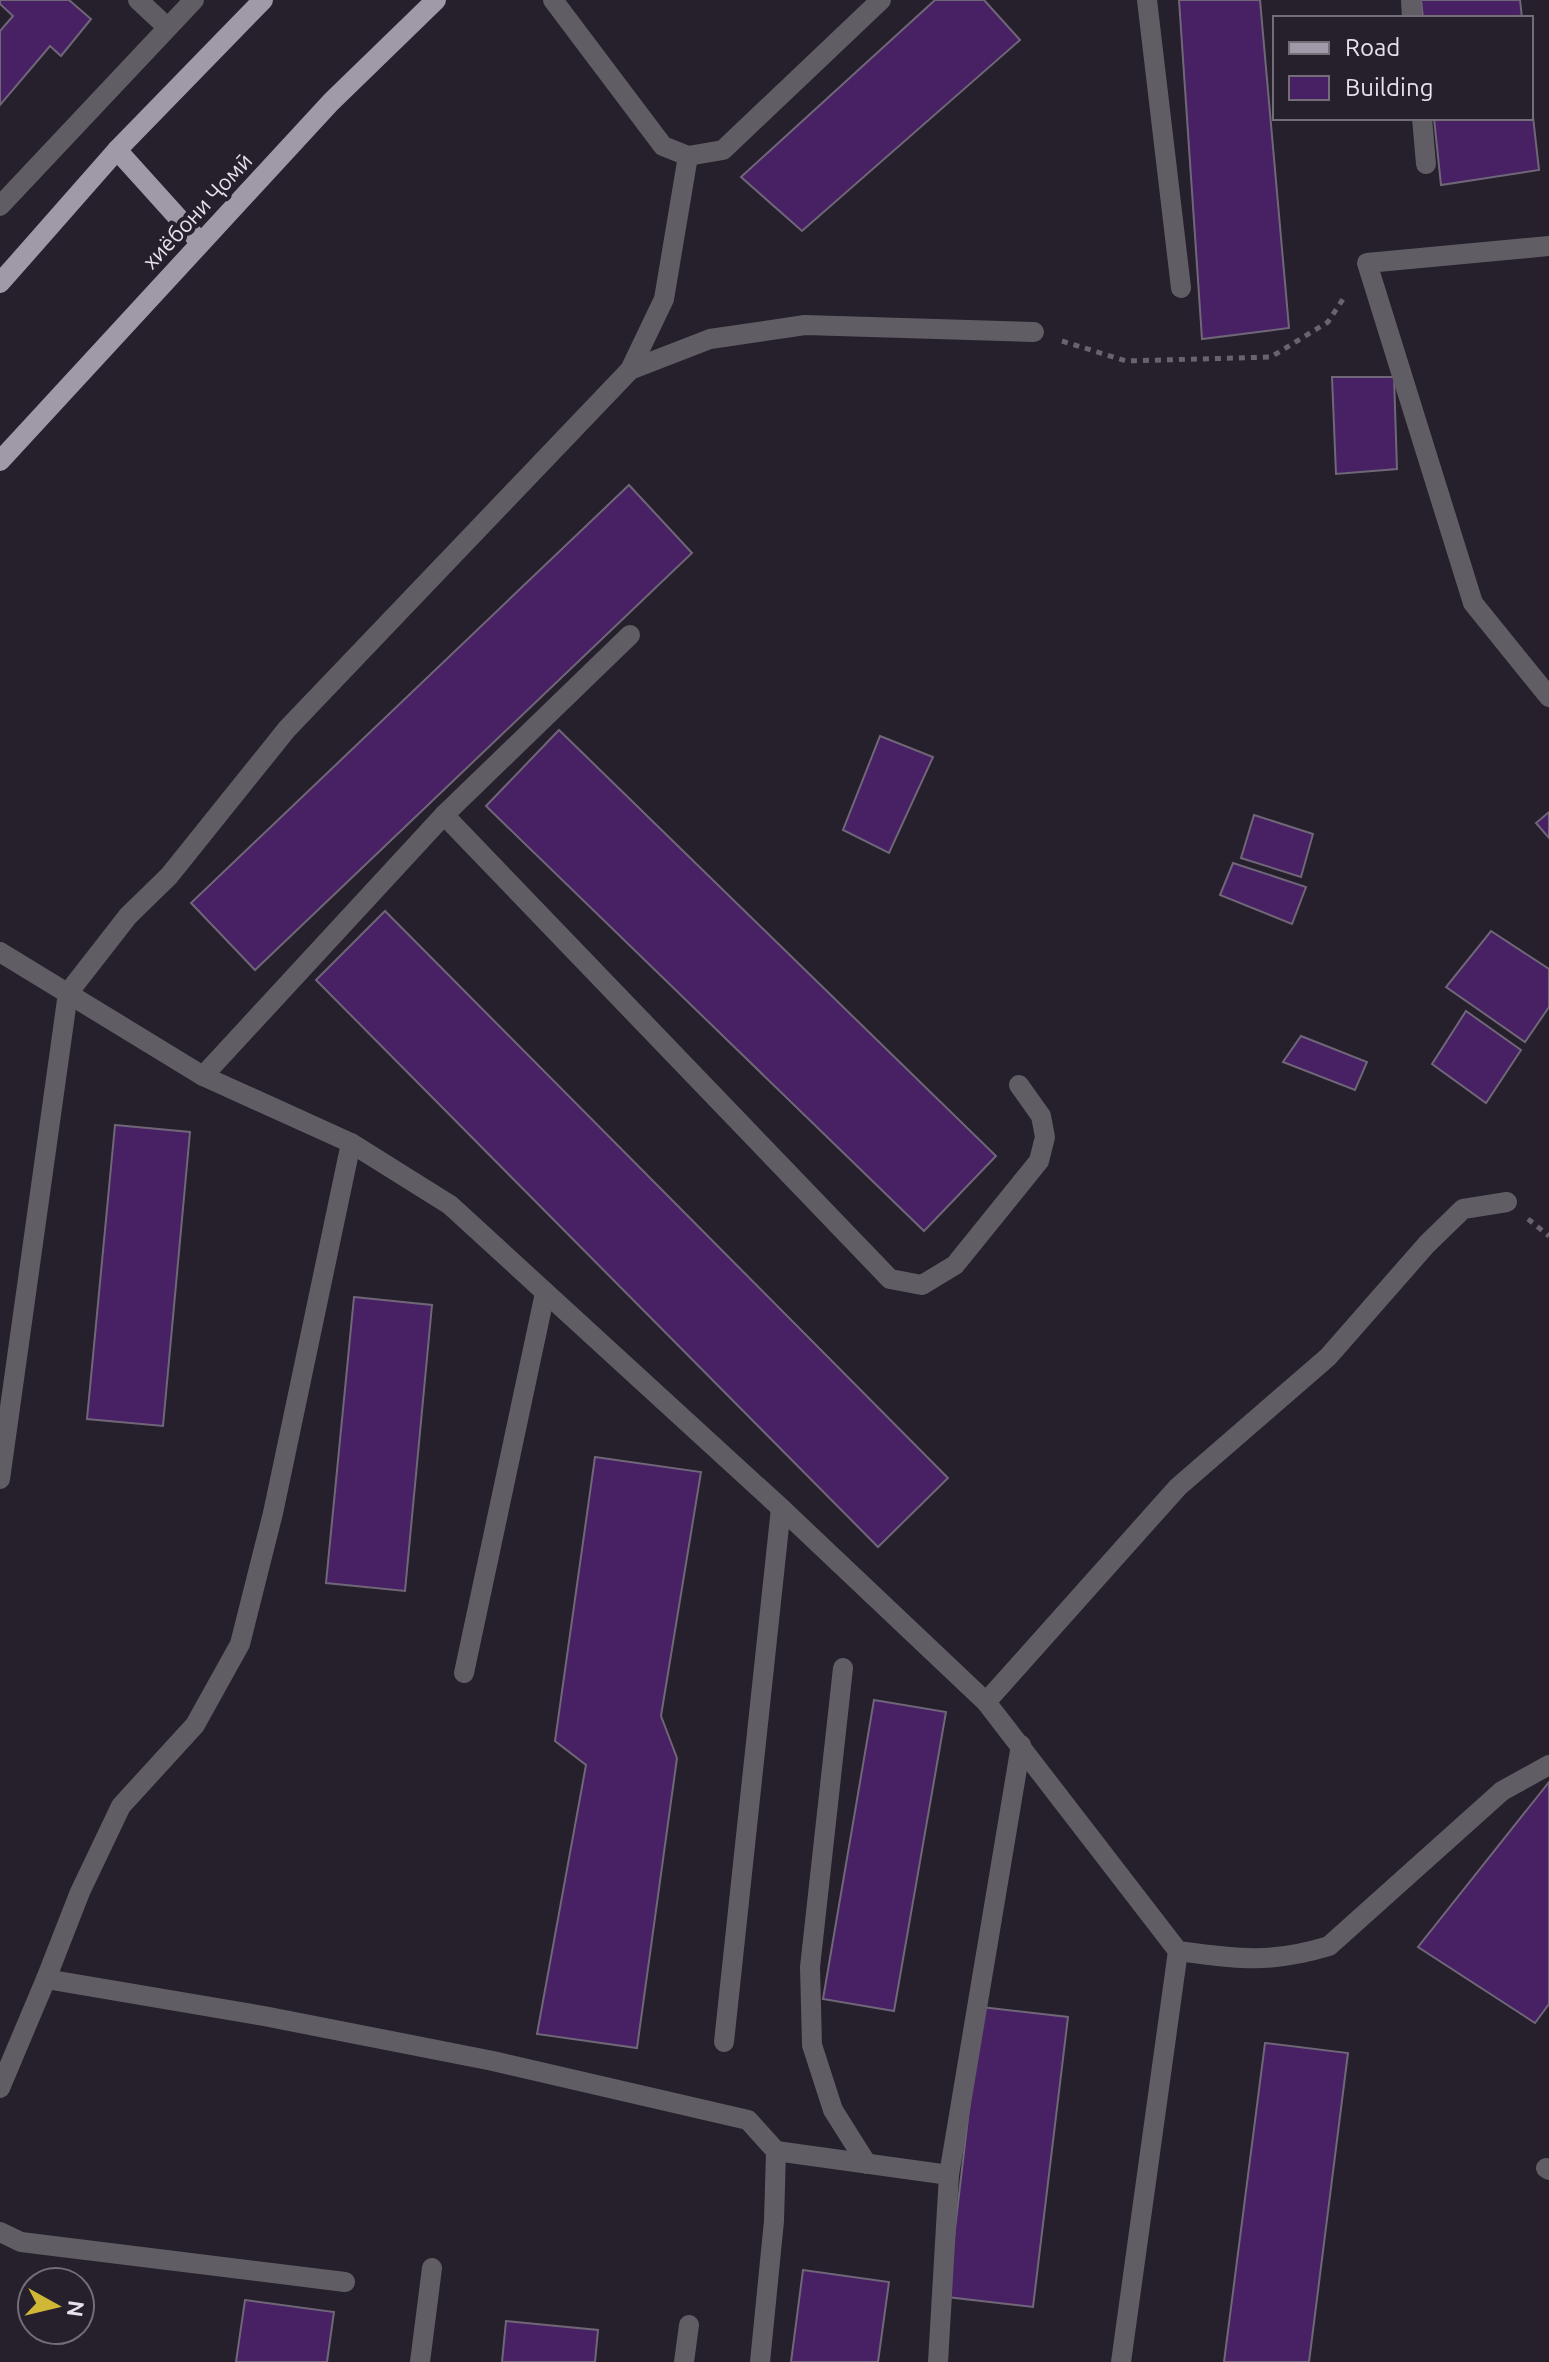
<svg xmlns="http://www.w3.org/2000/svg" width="1549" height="2362" viewBox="0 0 1549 2362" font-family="Ubuntu,sans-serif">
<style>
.building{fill:#472163;stroke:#6f6777;stroke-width:2}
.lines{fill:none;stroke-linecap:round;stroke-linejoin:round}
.path{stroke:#69636f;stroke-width:5;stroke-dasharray:6 6;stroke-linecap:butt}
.minor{stroke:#615d64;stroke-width:20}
.major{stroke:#a099a7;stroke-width:20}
.labels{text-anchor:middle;stroke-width:8;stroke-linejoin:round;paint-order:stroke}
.street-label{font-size:22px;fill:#e6e1eb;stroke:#261f2c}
</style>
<rect width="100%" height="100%" fill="#261f2c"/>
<g class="building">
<path d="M0 0H69L91 19 61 56 50 46 0 105V31L13 16 0 4Z"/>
<path d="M935 0H984L1020 40 802 231 741 177Z"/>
<path d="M1179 0H1260L1289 328 1202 339Z"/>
<path d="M1421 0H1520L1522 18H1423Z"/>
<path d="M1531 99 1539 170 1441 185 1434 118H1531Z"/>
<path d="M1332 377H1394L1397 469 1336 474Z"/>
<path d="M629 485 692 553 255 970 191 903Z"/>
<path d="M559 730 996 1156 924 1231 486 806Z"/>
<path d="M880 736 933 757 889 853 843 830Z"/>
<path d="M1549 812V838L1536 823Z"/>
<path d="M1254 815 1313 834 1301 877 1241 858Z"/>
<path d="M1233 863 1306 887 1292 924 1220 895Z"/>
<path d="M385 911 948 1478 878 1547 316 980Z"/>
<path d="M1491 931 1549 969V1007L1525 1042 1446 987Z"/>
<path d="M1466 1011 1521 1050 1486 1103 1432 1064Z"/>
<path d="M1301 1036 1367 1062 1355 1090 1283 1062Z"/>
<path d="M115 1125 190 1132 163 1426 87 1419Z"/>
<path d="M354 1297 432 1305 405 1591 326 1583Z"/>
<path d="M595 1457 701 1472 661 1716 677 1758 637 2048 537 2034 586 1765 555 1741Z"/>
<path d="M874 1700 946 1712 894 2011 823 1999Z"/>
<path d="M1549 1782V2004L1535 2023 1418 1947Z"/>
<path d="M981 2007 1068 2017 1033 2307 947 2297Z"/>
<path d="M1265 2043 1348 2053 1309 2362H1224Z"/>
<path d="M803 2270 889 2282 878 2362H791Z"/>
<path d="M245 2300 334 2312 327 2362H236Z"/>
<path d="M506 2321 598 2330 595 2362H502Z"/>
</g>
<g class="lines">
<g class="path">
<path d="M1062 341 1126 361 1271 357 1328 322 1345 296"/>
<path d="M1528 1219 1549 1236"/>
</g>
<g class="minor">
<path d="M138 0 167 27"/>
<path d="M553 0 663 146 688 156 723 150 881 0"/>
<path d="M1147 0 1181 288"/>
<path d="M1411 0 1412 18"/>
<path d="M1422 118 1426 164"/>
<path d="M0 206 194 0"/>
<path d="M1549 246 1367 263 1473 603 1549 697"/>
<path d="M630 370 710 339 805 325 1034 332"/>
<path d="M444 815 890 1279 922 1285 955 1265 1039 1161 1045 1137 1041 1116 1019 1085"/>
<path d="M0 952 203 1076 351 1143 450 1205 781 1508 986 1702 1178 1951C1237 1959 1270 1964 1329 1946L1502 1791 1549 1765"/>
<path d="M203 1076 444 815 630 635"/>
<path d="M0 1479 68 993 128 916 169 876 287 729 630 370 664 299 688 156"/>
<path d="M843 1668 810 1967 812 2045 833 2110 867 2164"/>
<path d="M464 1673 545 1293"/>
<path d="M986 1702 1178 1487 1328 1357 1427 1244 1463 1209 1507 1202"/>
<path d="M46 1979 264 2016 493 2061 748 2120 776 2151 774 2221 760 2362"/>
<path d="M724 2042 781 1508"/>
<path d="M0 2088 46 1979 80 1892 121 1806 195 1725 240 1644 273 1513 351 1143"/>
<path d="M776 2151 949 2175"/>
<path d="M1546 2168 1549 2170"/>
<path d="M0 2232 21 2242 345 2282"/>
<path d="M420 2362 432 2268"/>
<path d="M684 2362 689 2325"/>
<path d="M938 2362 949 2175 1021 1745"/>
<path d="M1121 2362 1178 1951"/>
</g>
<g class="major">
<path d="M117 150 200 242"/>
<path d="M0 283 117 150 263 0"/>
<path d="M0 461 331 102 436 0"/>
</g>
</g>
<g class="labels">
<g class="street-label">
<text transform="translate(197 211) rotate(-47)" y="8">хиёбони Ҷомӣ</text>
</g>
</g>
<rect x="1273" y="16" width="260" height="104" fill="#261f2c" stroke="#736d78" stroke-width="2"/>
<rect x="1289" y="42" width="40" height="12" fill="#a099a7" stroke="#736d78" stroke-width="2"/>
<text x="1345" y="56" font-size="24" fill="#e6e1eb">Road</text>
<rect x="1289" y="76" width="40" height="24" fill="#472163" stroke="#736d78" stroke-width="2"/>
<text x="1345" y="96" font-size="24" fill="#e6e1eb">Building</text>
<g transform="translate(56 2306) rotate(98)"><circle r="38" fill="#261f2c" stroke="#736d78" stroke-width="2"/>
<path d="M0-6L14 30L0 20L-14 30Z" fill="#d0b836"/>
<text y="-12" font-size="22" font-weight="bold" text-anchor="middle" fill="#e6e1eb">N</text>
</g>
</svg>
